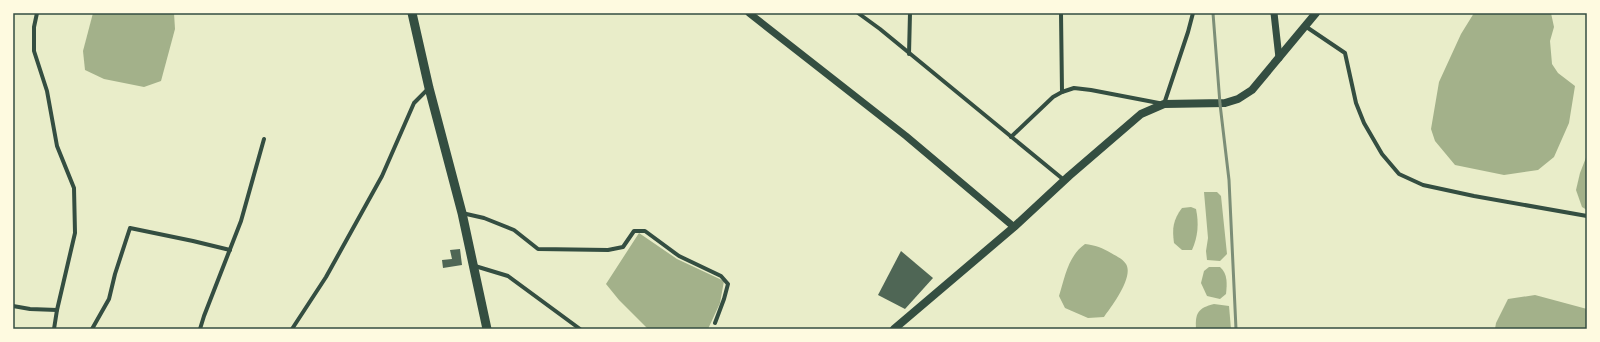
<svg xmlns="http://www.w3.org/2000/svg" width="1600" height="342" viewBox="0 0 1600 342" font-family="Helvetica,sans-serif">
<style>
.water{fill:#a3b18a}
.building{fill:#4f6655}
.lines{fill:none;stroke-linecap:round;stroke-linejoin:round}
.minor{stroke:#344e41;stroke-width:4}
.tertiary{stroke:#344e41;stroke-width:7}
.secondary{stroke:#344e41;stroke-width:8}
.primary{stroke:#344e41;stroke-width:9}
.rail{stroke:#7c8e77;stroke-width:3}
.neatline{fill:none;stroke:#344e41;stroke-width:1.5}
</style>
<rect width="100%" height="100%" fill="#e9edc9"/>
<g class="water">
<path d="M93 13H174L175 29 161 81 144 87 104 79 85 70 83 51Z"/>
<path d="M1474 13H1551L1554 27 1550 41 1552 64 1558 73 1575 86 1569 123 1554 157 1538 170 1504 175 1455 165 1435 141 1431 129 1439 82 1461 34Z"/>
<path d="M1587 155V210L1582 207 1576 190 1580 173Z"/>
<path d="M1204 192H1217L1221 196 1227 254 1220 261 1207 260 1206 251 1208 238Z"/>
<path d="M1191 207 1196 209C1199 223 1198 237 1192 250H1182L1174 243C1172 228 1173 220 1182 208Z"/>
<path d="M639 233 677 259 724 281 720 303 708 329H648L619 300 606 284Z"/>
<path d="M1085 244C1095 245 1103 248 1111 253 1116 256 1123 259 1126 264 1134 277 1112 306 1104 317L1088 318 1065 308 1059 296C1065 277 1068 256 1085 244Z"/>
<path d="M1209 267H1220C1228 274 1227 284 1226 294L1220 299 1207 296 1201 283 1204 271Z"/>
<path d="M1535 295 1587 309V329H1495L1496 323 1508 299Z"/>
<path d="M1214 304 1229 306 1231 329H1196C1195 313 1198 308 1214 304Z"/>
</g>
<g class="building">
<path d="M460 249 462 265 443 268 442 260 452 259 450 250Z"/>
<path d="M901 251 933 278 905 309 878 295Z"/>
</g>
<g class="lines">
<g class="minor">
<path d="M37 13 34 27V51L47 91 57 146 74 188 75 233 57 310 54 329"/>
<path d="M858 13 880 29 1064 180"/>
<path d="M1061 13 1062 92"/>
<path d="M1305 26 1345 53 1356 103 1364 123 1382 154 1399 174 1423 185 1474 196 1587 216"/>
<path d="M909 54 910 13"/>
<path d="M1011 137 1053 97 1062 92 1074 88 1091 90 1164 104 1188 32 1193 13"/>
<path d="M462 213 484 218 514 230 538 249 608 250 623 247 634 231H645L679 256 721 276 728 284 724 299 715 323"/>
<path d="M475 266 508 276 580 329"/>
<path d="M13 306 30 309 57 310"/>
<path d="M92 329 109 299 115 274 130 228 193 241 230 250"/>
<path d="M200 329 204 316 241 221 264 139"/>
<path d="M292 329 326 277 382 176 414 103 428 89"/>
</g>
<g class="tertiary">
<path d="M749 13 906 136 1014 227"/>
<path d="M1274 13 1279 58"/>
</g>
<path class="secondary" d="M894 329 1014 227 1069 176 1141 114 1164 104 1225 103 1238 99 1252 90 1316 13"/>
<path class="primary" d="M412 13 429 88 462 213 487 329"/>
<path class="rail" d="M1213 13 1220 104 1229 180 1236 329"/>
</g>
<rect width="1600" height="342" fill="none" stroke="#fefae0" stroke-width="28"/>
<rect x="14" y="14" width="1572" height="314" class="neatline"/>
</svg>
